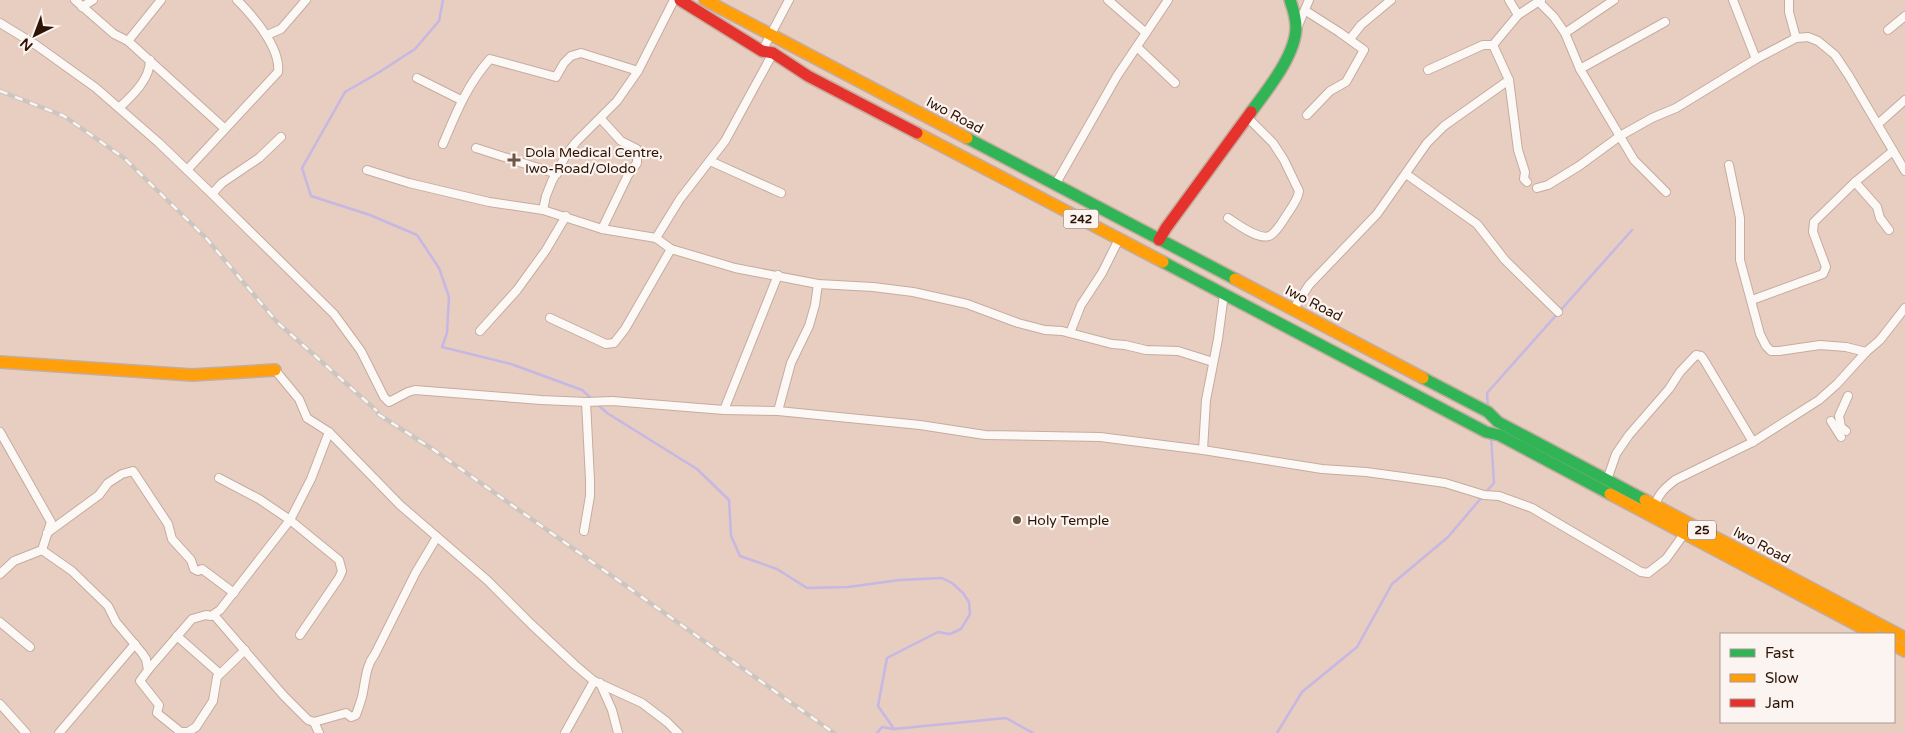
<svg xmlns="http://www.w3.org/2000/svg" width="1905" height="733" viewBox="0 0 1905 733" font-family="'Varela Round',sans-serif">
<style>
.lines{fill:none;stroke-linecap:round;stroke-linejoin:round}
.stream{stroke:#c6b7e3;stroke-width:2.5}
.street-casing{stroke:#c5ac9e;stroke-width:10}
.fast-casing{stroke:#c5ac9e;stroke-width:14}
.slow-casing{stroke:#c5ac9e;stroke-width:14}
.jam-casing{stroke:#c5ac9e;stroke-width:14}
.street{stroke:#fbf8f6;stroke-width:8}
.fast{stroke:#30b455;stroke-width:11}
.slow{stroke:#ff9f0a;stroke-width:11}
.jam{stroke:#e5322d;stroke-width:11}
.rail-casing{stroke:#cdc5c0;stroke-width:4.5}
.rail{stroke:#fbf4f0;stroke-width:2.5;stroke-dasharray:8;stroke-linecap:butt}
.poi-dot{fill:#6f5546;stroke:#fbf4f0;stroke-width:2}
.labels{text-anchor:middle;stroke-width:4.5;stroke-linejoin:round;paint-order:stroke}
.shield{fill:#fbf4f0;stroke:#6c574b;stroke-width:1}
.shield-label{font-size:12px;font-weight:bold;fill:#2e1404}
.street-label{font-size:14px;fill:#2e1404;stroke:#fbf4f0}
.poi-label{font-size:14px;fill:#2e1404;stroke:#fbf4f0;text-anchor:start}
</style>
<rect width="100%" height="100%" fill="#e7cec1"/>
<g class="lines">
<g class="stream">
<path d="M443 0 439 21 415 49 378 73 345 92 302 168 311 196 370 215 417 235 439 268 449 297 447 333 442 347 511 364 582 390 593 400"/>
<path d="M597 404 607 413 697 469 729 500 731 536 740 556 777 569 807 588 848 587 900 580 942 578 952 583 963 593 969 602 970 614 961 629 950 634 938 632 887 658 878 706 894 729 1006 718 1033 733"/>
<path d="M1488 408 1487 393 1632 230"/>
<path d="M1486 492 1494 483 1491 436"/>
<path d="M877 733 882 727 893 729"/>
<path d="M1277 733 1302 692 1357 647 1392 584 1448 537 1482 497"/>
</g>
<g class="street-casing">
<g id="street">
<path d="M75 0 114 34 128 41 224 128"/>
<path d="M1108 0 1146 33"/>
<path d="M1509 0 1518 15"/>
<path d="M1733 0 1756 59"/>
<path d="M1789 0V12L1796 38"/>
<path d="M1539 2 1554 17 1565 33 1580 69 1634 160 1666 192"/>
<path d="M82 7 93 0"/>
<path d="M1306 11 1339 32 1364 50 1346 82 1330 91 1307 115"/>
<path d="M0 23 36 45 96 88 159 143 212 194 334 314 361 351 384 397 389 402 408 392 415 390 541 400 587 402 612 401 724 410 778 411 920 425 985 435 1100 437 1203 450 1206 400 1218 339 1224 294"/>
<path d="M1297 28 1309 0"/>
<path d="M1888 30 1905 16"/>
<path d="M1565 33 1614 0"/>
<path d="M267 35 281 29 306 0"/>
<path d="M1350 39 1361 25 1391 0"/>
<path d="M128 41 161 0"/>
<path d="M1493 45 1509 80 1518 150 1525 172 1524 179 1527 182"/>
<path d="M1137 47 1175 83"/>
<path d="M762 51 789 0"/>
<path d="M1580 69 1665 22"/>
<path d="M1428 70 1483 45H1493L1518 15 1541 0"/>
<path d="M417 78 461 100"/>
<path d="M120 107C133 95 150 79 150 60"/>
<path d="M601 119 621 141 637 149V163L628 175 602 229"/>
<path d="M1878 124 1905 100"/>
<path d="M443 144C456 113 467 85 490 59L556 77 564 63 571 56 581 53 638 71"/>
<path d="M476 148 557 174"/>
<path d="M710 161 781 193"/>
<path d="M1729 165 1740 218V260L1760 334 1766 346 1771 351H1779L1820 345 1846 347 1866 352"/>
<path d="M187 170 278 72C281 48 253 16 237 0"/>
<path d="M367 170 409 183 489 202 543 210 602 229 656 238 671 249 735 268 818 284 873 287 913 292 967 304 1018 323 1045 330 1062 331 1112 344 1125 345 1146 350 1178 351 1213 362"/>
<path d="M1406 174 1477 224 1505 260 1558 312"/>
<path d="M1855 182 1877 207 1880 218 1889 230"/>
<path d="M1055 185 1117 76 1168 0"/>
<path d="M1537 188 1548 185 1579 166 1620 136 1652 118 1676 108 1756 59 1796 38 1808 37 1818 41 1835 55 1849 76 1905 171"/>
<path d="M212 194 222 183 259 158 281 137"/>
<path d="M543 210 546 196 552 181 566 155 576 142 617 101 638 71 674 0"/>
<path d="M1228 218C1237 224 1261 242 1271 235 1278 230 1282 222 1286 216 1291 208 1298 200 1299 191L1284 160 1273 143 1248 118"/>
<path d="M656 238 680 199 725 141 773 53"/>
<path d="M1752 300 1823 274 1826 267 1813 232 1814 222 1855 182 1893 151"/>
<path d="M1293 310 1309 285 1377 214 1427 143 1444 126 1509 80"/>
<path d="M550 318 606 344 614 343 625 329 671 249"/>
<path d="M480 331 517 290 546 250 566 216"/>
<path d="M1070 333 1081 305 1102 273 1119 239"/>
<path d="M275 370 299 399 307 418 329 432 400 505 487 580 531 624 575 665 594 681 642 703 667 722 678 733"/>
<path d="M724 410 778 275"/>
<path d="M778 411 791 363 809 326 815 305 818 284"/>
<path d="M1831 421 1841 437"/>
<path d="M1846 431 1841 427 1839 416 1848 396"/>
<path d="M0 432 51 522 42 550 14 561 0 574"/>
<path d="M1203 450 1322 469 1366 472 1403 477 1445 483 1484 495 1499 496 1532 508 1641 572 1648 573 1666 559 1684 534"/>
<path d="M219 478 259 499 290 520 339 560 342 571 339 578 300 635"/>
<path d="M1607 480 1616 454 1629 435 1669 389 1680 372 1696 355 1701 356 1704 360 1753 442"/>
<path d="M1655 505C1659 493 1665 488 1675 480L1753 442 1819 400 1837 384 1866 352 1880 340 1905 308"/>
<path d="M584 531 590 496V480L586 402"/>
<path d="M47 533 99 495 108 483 122 474 133 471 168 524 172 539 191 560 194 569 198 571 202 569 234 593"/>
<path d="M42 550 72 571 108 606 116 622 142 653 146 659 148 670 140 681 159 705 157 713 182 733"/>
<path d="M214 615 284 696 308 720 314 722 346 713 351 717 356 715C358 708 362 700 363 692 366 677 366 666 375 654L416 572 437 537"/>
<path d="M0 622 30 647"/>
<path d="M177 636 219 673"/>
<path d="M148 670 192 619 206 615 211 616 220 610 290 520 311 479 329 432"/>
<path d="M600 683 612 710 618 733"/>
<path d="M0 704 26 733"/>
<path d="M314 722 319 733"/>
<path d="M179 732H188L196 727 213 701 217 677 245 650"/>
<path d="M59 733 135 644"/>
<path d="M565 733 594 681"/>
</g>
</g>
<g class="fast-casing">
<g id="fast">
<path d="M1251 112C1267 90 1296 55 1296 27 1296 17 1293 9 1290 0"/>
<path d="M967 138 1235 279"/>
<path d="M1163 262 1486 432 1499 435 1610 494"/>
<path d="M1423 378 1488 412 1498 422 1645 500"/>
</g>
</g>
<g class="slow-casing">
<g id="slow">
<path d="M705 0 967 138"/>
<path d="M917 133 1163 262"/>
<path d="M1235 279 1423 378"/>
<path d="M0 362 192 375 275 370"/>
<path d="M1610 494 1874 634"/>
<path d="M1645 500 1905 638"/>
<path d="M1894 645 1905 651"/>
</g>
</g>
<g class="jam-casing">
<g id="jam">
<path d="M680 0 762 51 773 53 808 76 917 133"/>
<path d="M1159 240 1166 228 1251 112"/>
</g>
</g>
<use href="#street" class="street"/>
<use href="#fast" class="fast"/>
<use href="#slow" class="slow"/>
<use href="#jam" class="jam"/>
<g class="rail-casing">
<g id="rail">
<path d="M0 91 64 116 124 158 206 238 277 322 377 411"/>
<path d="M378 414 434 450 834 733"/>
</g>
</g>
<use href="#rail" class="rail"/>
</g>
<g class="poi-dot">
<path d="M511.5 152.5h5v5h5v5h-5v5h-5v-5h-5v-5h5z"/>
<circle cx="1017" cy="520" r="5"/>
</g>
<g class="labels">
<g class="shield">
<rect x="1063.5" y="209.5" width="35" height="19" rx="4"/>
<rect x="1688" y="520.5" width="28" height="19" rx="4"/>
</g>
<g class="shield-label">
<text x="1081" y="223">242</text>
<text x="1702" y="534">25</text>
</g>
<g class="street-label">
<text transform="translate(955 115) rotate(28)" y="5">Iwo Road</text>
<text transform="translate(1314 303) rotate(27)" y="5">Iwo Road</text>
<text transform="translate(1762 545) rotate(28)" y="5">Iwo Road</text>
</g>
<g class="poi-label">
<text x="525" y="157">Dola Medical Centre,<tspan x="525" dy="16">Iwo-Road/Olodo</tspan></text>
<text x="1027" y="525">Holy Temple</text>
</g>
</g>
<rect x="1720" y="633" width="175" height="90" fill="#fbf4f0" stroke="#a99a92"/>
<rect x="1730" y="649" width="25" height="8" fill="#30b455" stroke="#a99a92"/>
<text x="1765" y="658" font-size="15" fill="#2e1404">Fast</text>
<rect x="1730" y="674" width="25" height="8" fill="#ff9f0a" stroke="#a99a92"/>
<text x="1765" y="683" font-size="15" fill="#2e1404">Slow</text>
<rect x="1730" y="699" width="25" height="8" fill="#e5322d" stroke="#a99a92"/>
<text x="1765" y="708" font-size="15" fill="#2e1404">Jam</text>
<g transform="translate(35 35) rotate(222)" stroke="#fbf4f0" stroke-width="4" paint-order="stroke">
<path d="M0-4L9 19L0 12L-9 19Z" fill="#2e1404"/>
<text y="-8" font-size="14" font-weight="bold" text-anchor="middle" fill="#2e1404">N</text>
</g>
</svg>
